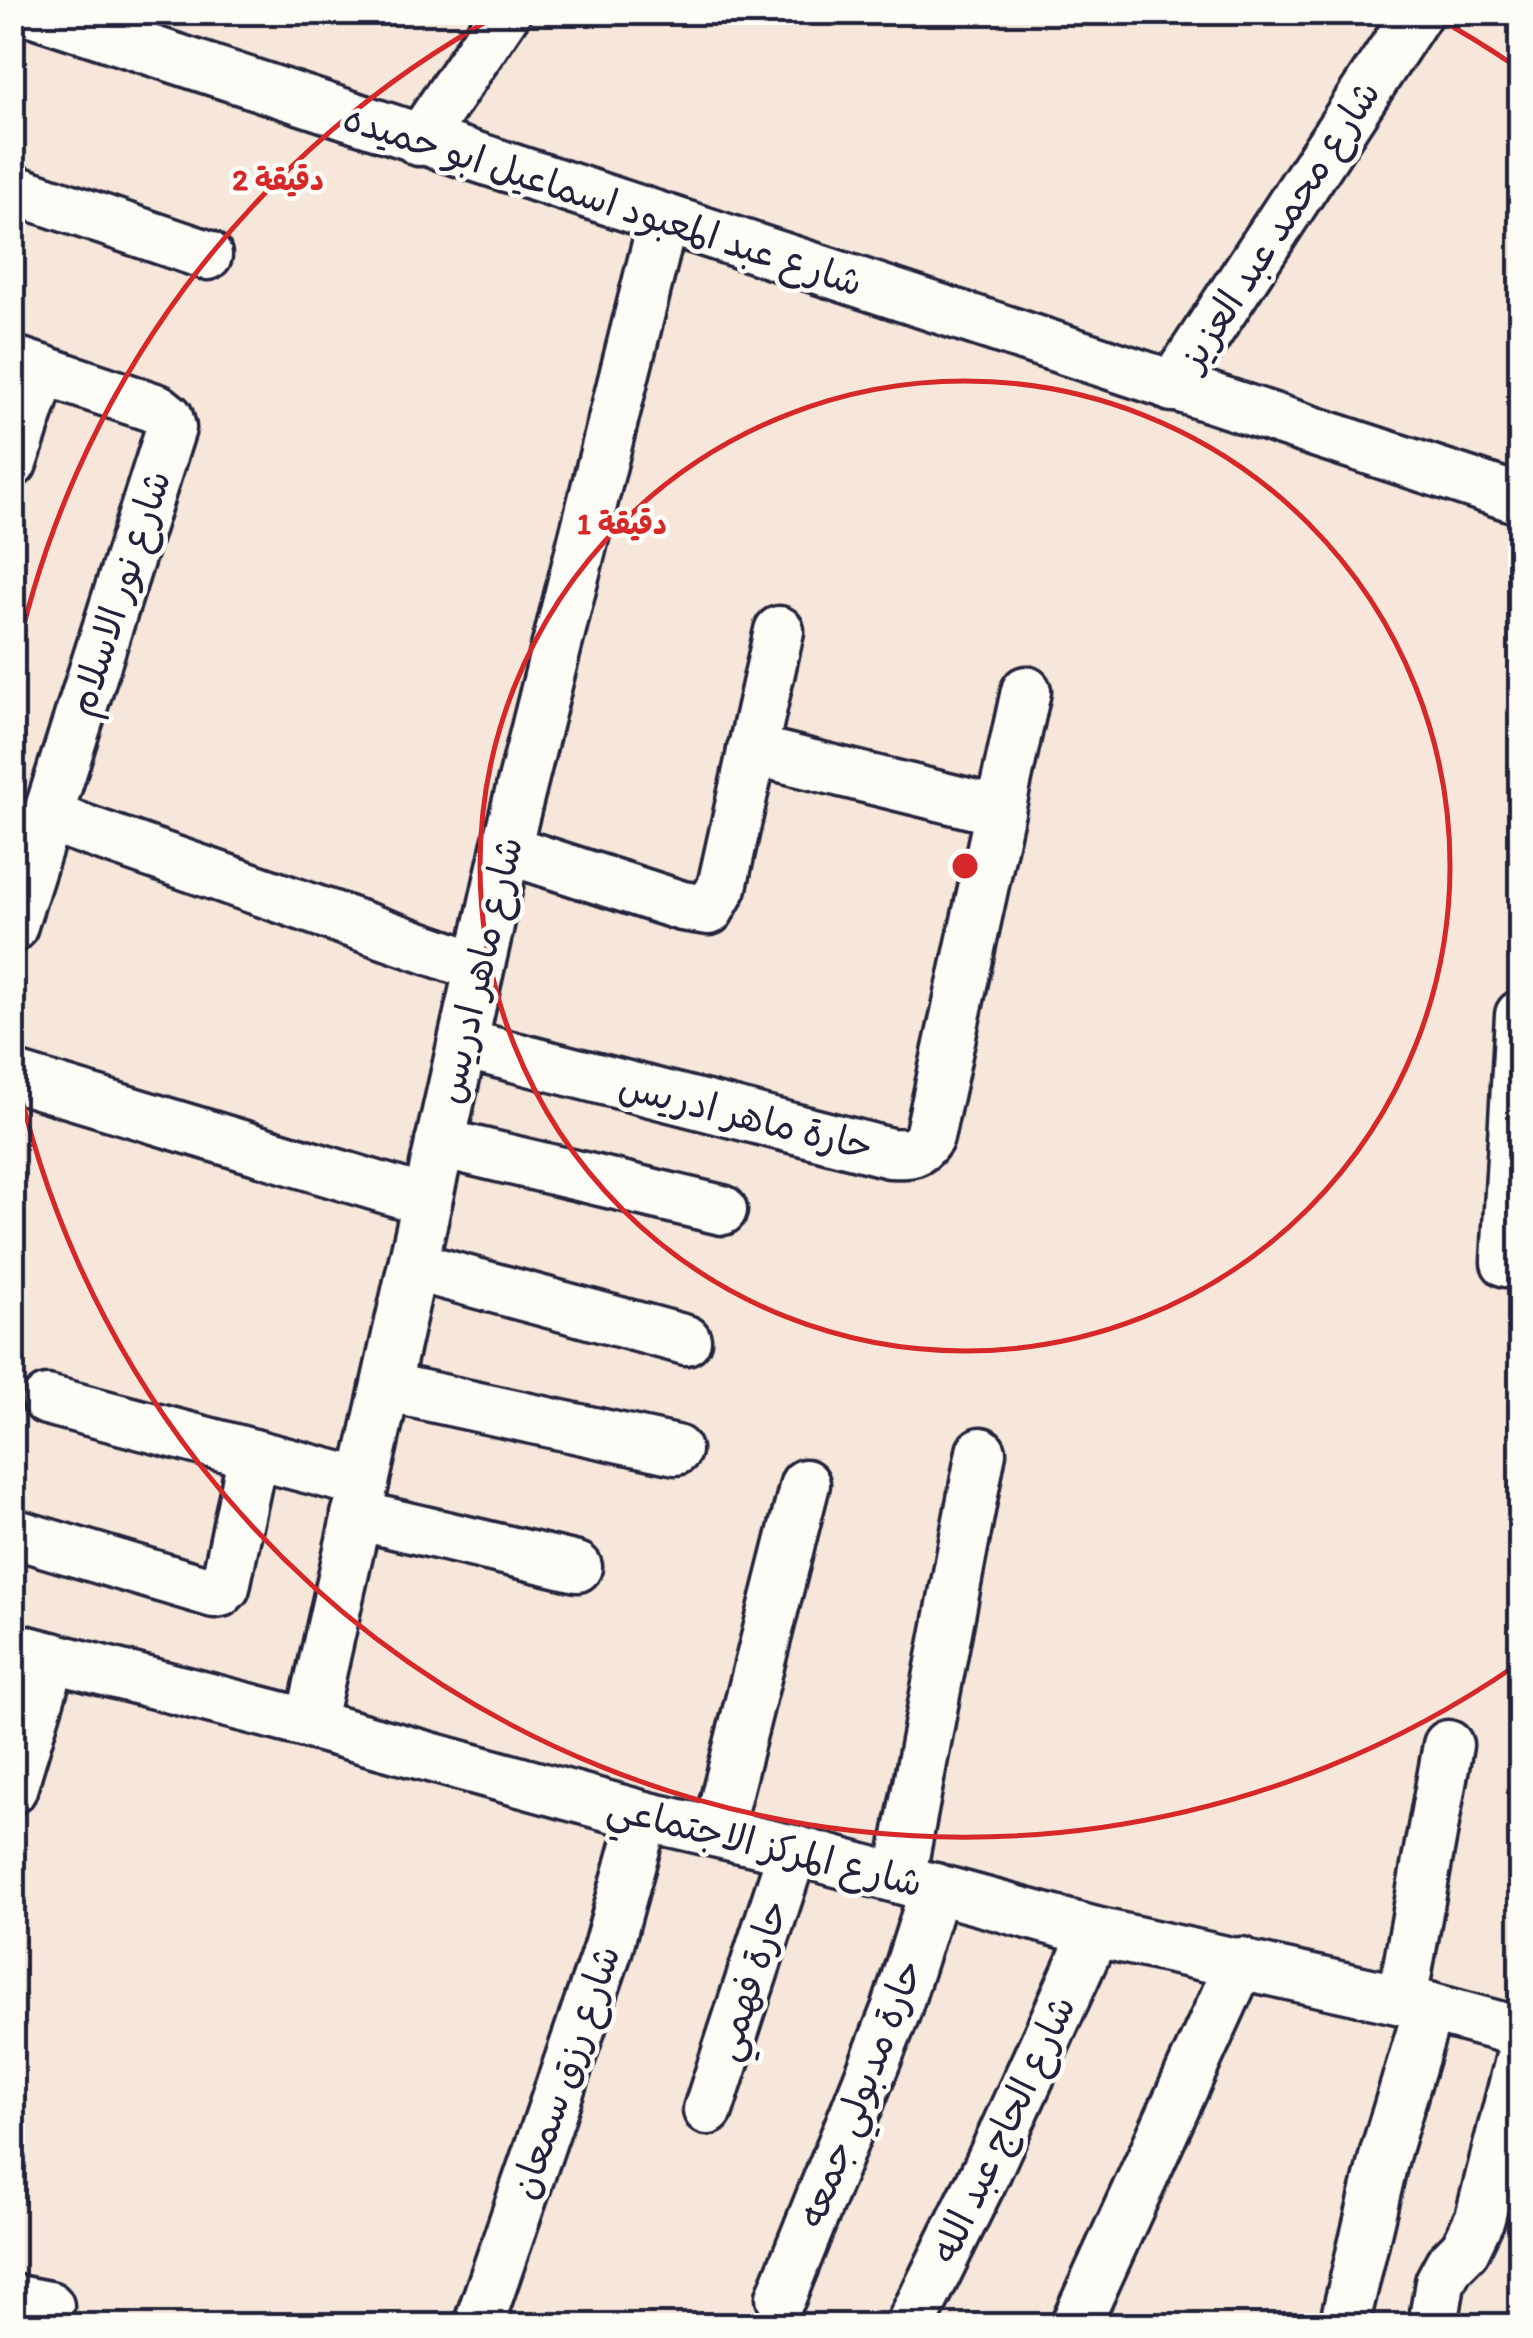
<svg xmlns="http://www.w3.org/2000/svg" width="1533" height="2338" viewBox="0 0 1533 2338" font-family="Itim,'Playpen Sans Arabic',sans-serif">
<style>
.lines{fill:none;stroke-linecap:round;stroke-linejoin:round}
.street-casing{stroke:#22223b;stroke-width:55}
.street{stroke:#fdfcf7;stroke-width:48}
.ring{fill:none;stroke:#d62828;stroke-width:5}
.labels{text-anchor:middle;stroke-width:9;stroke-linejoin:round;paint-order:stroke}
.street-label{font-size:38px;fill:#22223b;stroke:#fdfcf7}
.centre{fill:#d62828;stroke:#fdfcf7;stroke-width:5}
.ring-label{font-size:30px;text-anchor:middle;font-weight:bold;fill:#d62828;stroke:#fdfcf7;stroke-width:9;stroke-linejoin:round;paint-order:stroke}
</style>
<rect width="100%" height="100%" fill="#f6e7da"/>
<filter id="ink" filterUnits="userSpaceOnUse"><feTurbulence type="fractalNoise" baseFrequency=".01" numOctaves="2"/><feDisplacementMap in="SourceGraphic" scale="20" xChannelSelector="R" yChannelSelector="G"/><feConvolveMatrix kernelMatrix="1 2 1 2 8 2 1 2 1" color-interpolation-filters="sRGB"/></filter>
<g filter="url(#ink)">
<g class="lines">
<g class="street-casing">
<g id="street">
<path d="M34 12 1520 499"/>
<path d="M419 141 506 12"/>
<path d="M12 189 207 255"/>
<path d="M12 360 158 409 168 417 171 428 12 928"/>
<path d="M1172 387 1418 12"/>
<path d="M12 463 43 370"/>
<path d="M752 750 1000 811"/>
<path d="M48 817 479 967"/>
<path d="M506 849 682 906 709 910 722 887 779 631"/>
<path d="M463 1044 890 1153C910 1154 918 1154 929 1137L1026 691"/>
<path d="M12 1076 427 1201"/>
<path d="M440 1143 722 1210"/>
<path d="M1506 1262 1520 1015"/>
<path d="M413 1266 686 1340"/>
<path d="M386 1387 676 1450"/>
<path d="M47 1400 364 1483"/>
<path d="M356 1515 577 1567"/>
<path d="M16 1534 214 1593 220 1592 225 1587 253 1454"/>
<path d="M12 1647 310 1724 644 1816 793 1850 1095 1932 1402 2000 1520 2032"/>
<path d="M310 1724 506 849 663 220"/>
<path d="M12 1789 52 1657"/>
<path d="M717 1832 805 1484"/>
<path d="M900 1879 981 1452"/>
<path d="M1402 2000 1448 1745"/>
<path d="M708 2110 793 1850"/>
<path d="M781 2297 896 2010 935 1888"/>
<path d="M12 2299 49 2306"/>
<path d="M478 2326 607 1951 644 1816"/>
<path d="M910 2326 987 2170 1095 1932"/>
<path d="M1075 2326 1241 1962"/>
<path d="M1344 2326 1385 2153 1429 2007"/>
<path d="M1433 2326 1440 2282 1449 2265 1465 2249 1480 2218 1520 2060"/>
</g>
</g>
<use href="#street" class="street"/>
</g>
</g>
<g class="ring">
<circle cx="965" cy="866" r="485"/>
<path d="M1515 1666A971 971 0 0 1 13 1060M13 672A971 971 0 0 1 502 13M1428 13A971 971 0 0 1 1515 66"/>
</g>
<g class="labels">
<g class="street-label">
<text transform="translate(603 200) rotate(18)" y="13">شارع عبد المعبود اسماعيل ابو حميده</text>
<text transform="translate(1279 225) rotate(-57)" y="13">شارع محمد عبد العزيز</text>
<text transform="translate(119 593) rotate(-72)" y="13">شارع نور الاسلام</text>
<text transform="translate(479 970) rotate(-77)" y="13">شارع ماهر ادريس</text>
<text transform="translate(746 1116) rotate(14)" y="13">حارة ماهر ادريس</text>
<text transform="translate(765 1845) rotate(14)" y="13">شارع المركز الاجتماعي</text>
<text transform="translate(750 1980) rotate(-72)" y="13">حارة فهمي</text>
<text transform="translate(565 2072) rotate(-71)" y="13">شارع رزق سمعان</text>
<text transform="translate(860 2093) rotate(-69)" y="13">حارة مدبولي جمعه</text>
<text transform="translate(1003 2129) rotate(-65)" y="13">شارع الحاج عبد الله</text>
</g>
</g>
<circle cx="965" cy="866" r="15" class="centre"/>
<g class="ring-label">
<text x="278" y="190">2 دقيقة</text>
<text x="622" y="534">1 دقيقة</text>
</g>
<rect width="1533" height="2338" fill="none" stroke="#fdfcf7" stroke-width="50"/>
<rect x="25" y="25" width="1483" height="2288" fill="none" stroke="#22223b" stroke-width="4" filter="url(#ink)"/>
</svg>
